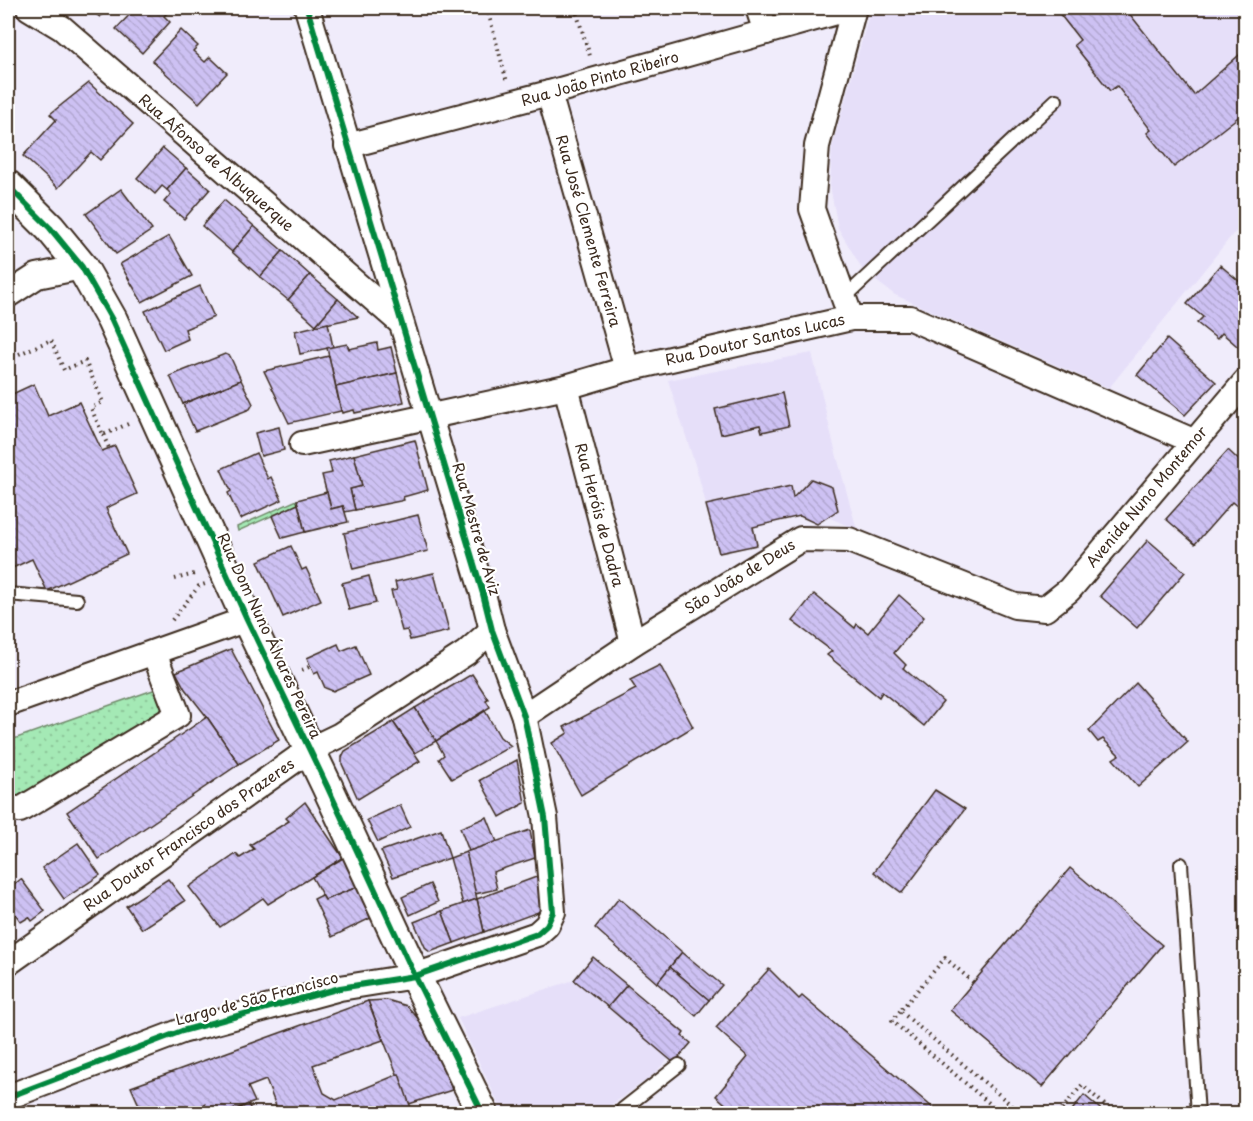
<svg xmlns="http://www.w3.org/2000/svg" width="1253" height="1121" viewBox="0 0 1253 1121" font-family="'Playpen Sans',sans-serif">
<style>
.built{fill:#e6dff9}
.garden{fill:url(#garden-dots);stroke:#708a6a;stroke-width:1.5}
.building{fill:url(#building-back-hatch);stroke:#3b2a1e;stroke-width:1.5}
.lines{fill:none;stroke-linecap:round;stroke-linejoin:round}
.service-casing{stroke:#3b2a1e;stroke-width:16}
.minor-casing{stroke:#3b2a1e;stroke-width:28}
.tertiary-casing{stroke:#3b2a1e;stroke-width:34}
.path{stroke:#3b2a1e;stroke-width:4;stroke-dasharray:1.5 4.5;stroke-linecap:butt}
.service{stroke:#fff;stroke-width:12}
.minor{stroke:#fff;stroke-width:24}
.tertiary{stroke:#fff;stroke-width:30}
.cycleway-casing{stroke:#fff;stroke-width:10}
.cycleway{stroke:#00873e;stroke-width:6}
.labels{text-anchor:middle;stroke-width:4.5;stroke-linejoin:round;paint-order:stroke}
.street-label{font-size:15px;fill:#3b2a1e;stroke:#fff}
</style>
<defs>
<pattern id="garden-dots" width="8" height="8" patternUnits="userSpaceOnUse" patternTransform="scale(1.5)"><rect width="8" height="8" fill="#a4e9b5"/><path d="M2 2h.1M6 6h.1" fill="none" stroke="#8ec89b" stroke-width="1.8" stroke-linecap="round"/></pattern>
<pattern id="building-back-hatch" width="6" height="6" patternUnits="userSpaceOnUse" patternTransform="scale(1.5)"><rect width="6" height="6" fill="#cdc1f3"/><path d="M-1 5l2 2M0 0l6 6M5-1l2 2" fill="none" stroke="#b1a6d0"/></pattern>
</defs>
<rect width="100%" height="100%" fill="#f0ecfb"/>
<filter id="ink" filterUnits="userSpaceOnUse"><feTurbulence type="fractalNoise" baseFrequency=".0167" numOctaves="2"/><feDisplacementMap in="SourceGraphic" scale="12" xChannelSelector="R" yChannelSelector="G"/><feConvolveMatrix kernelMatrix="1 2 1 2 8 2 1 2 1" color-interpolation-filters="sRGB"/></filter>
<g filter="url(#ink)">
<g class="built">
<path d="M871 8H1245V226L1233 234 1109 388 895 295 864 272 838 228 830 186 832 147Z"/>
<path d="M812 353 833 442 857 530 828 517 817 524 800 516 753 527 757 545 719 553 698 474 668 380Z"/>
<path d="M574 980 669 1058 652 1076 607 1108 596 1113H503L458 1018Z"/>
</g>
<g class="garden">
<path d="M297 500 298 504 238 531 237 527Z"/>
<path d="M156 689 165 711 18 799 8 796V741Z"/>
</g>
<g class="building">
<path d="M87 8H107L100 17Z"/>
<path d="M136 8H172L164 16 170 22 142 53 116 29Z"/>
<path d="M1055 8H1125L1194 95 1246 49V111L1174 167 1147 133 1151 130 1117 86 1110 91 1074 45 1080 40Z"/>
<path d="M181 30 198 46 193 51 205 62 210 57 227 73 199 103 152 61Z"/>
<path d="M89 83 133 124 100 160 91 152 58 188 23 156 56 120 50 114Z"/>
<path d="M163 148 186 168 167 190 162 186 155 194 137 178Z"/>
<path d="M186 168 210 189 184 219 164 202 171 194 167 190Z"/>
<path d="M121 189 152 230 116 254 86 214Z"/>
<path d="M224 200 254 226 232 252 202 226Z"/>
<path d="M254 226 283 251 260 277 232 252Z"/>
<path d="M169 236 192 276 142 302 120 264Z"/>
<path d="M283 251 310 275 288 300 260 277Z"/>
<path d="M1220 265 1246 287 1244 352 1222 333 1217 339 1197 323 1203 317 1187 304Z"/>
<path d="M310 275 338 299 316 325 288 300Z"/>
<path d="M200 286 214 317 185 329 188 339 164 350 145 311Z"/>
<path d="M338 299 358 317 317 326 316 325Z"/>
<path d="M328 323 333 347 300 354 295 331Z"/>
<path d="M1167 339 1216 382 1185 415 1137 375Z"/>
<path d="M377 343 378 350 391 347 397 373 336 387 327 348 347 344 349 349Z"/>
<path d="M225 354 230 356 241 380 183 404 170 376Z"/>
<path d="M329 356 341 411 289 423 264 371Z"/>
<path d="M397 373 404 402 355 413 354 410 342 413 336 387Z"/>
<path d="M241 380 253 404 250 409 195 431 183 404Z"/>
<path d="M34 384 48 416 79 402 102 451 115 446 137 494 106 508 127 554 47 591 32 559 8 570V396Z"/>
<path d="M782 393 789 426 762 432 760 425 721 434 715 409Z"/>
<path d="M279 427 284 450 261 456 255 433Z"/>
<path d="M415 440 428 490 403 497 404 500 400 501 355 510 350 489 362 486 354 455Z"/>
<path d="M1228 450 1246 467V502L1239 508 1232 502 1195 544 1166 519Z"/>
<path d="M256 453 268 479 271 477 282 500 240 519 228 493 231 491 221 469Z"/>
<path d="M354 455 362 486 350 489 355 510 345 512 343 506 331 509 322 475 332 473 329 461Z"/>
<path d="M811 479 832 487 838 510 817 524 800 516 753 527 757 545 719 553 706 505 791 486 793 498Z"/>
<path d="M327 492 331 509 343 506 348 522 305 532 297 500Z"/>
<path d="M298 504 305 532 282 538 272 516Z"/>
<path d="M418 515 428 551 353 569 344 533Z"/>
<path d="M1148 540 1185 572 1137 628 1100 596Z"/>
<path d="M291 546 302 570 306 568 321 600 283 617 258 561Z"/>
<path d="M434 573 449 631 410 640 407 630 402 631 391 591 397 590 395 582Z"/>
<path d="M369 576 376 603 349 610 342 583Z"/>
<path d="M814 594 855 628 857 624 868 633 899 595 924 617 894 653 906 665 903 668 943 702 924 726 882 692 879 697 827 655 832 651 792 621Z"/>
<path d="M338 644 341 651 356 645 369 675 333 691 325 688 318 672 314 674 307 658Z"/>
<path d="M231 649 279 740 239 764 207 717 185 689 176 672Z"/>
<path d="M660 665 693 727 581 795 552 743 568 733 564 727 636 689 630 680Z"/>
<path d="M472 674 488 699 486 700 490 707 436 741 415 708Z"/>
<path d="M1136 683 1188 742 1138 787 1113 759 1119 755 1103 739 1098 742 1089 731Z"/>
<path d="M415 708 436 741 415 753 393 722Z"/>
<path d="M485 711 500 737 511 746 452 779 439 759 444 755 436 741Z"/>
<path d="M207 717 239 764 99 859 67 812Z"/>
<path d="M393 722 420 761 358 799 342 764V757L345 751Z"/>
<path d="M517 760 525 803 500 817 480 780Z"/>
<path d="M935 790 965 809 902 893 874 872Z"/>
<path d="M305 802 343 858 268 904 263 898 220 927 189 887 236 854 240 858 254 849 250 845 289 821 286 818Z"/>
<path d="M400 805 410 827 378 842 367 820Z"/>
<path d="M487 817 497 842 469 851 460 828Z"/>
<path d="M441 830 450 858 393 877 381 851Z"/>
<path d="M530 830 535 858 493 872 497 889 475 894 466 852Z"/>
<path d="M78 843 100 875 64 899 42 868Z"/>
<path d="M466 852 477 899 463 904 450 858Z"/>
<path d="M343 858 360 886 325 900 312 877Z"/>
<path d="M1070 868 1162 945 1042 1087 950 1010Z"/>
<path d="M539 876 544 905 541 911 484 932 477 899Z"/>
<path d="M21 879 45 911 32 921 29 917 21 922 8 904V889Z"/>
<path d="M168 879 185 901 142 929 126 906Z"/>
<path d="M430 884 438 902 410 915 402 897Z"/>
<path d="M360 886 375 916 332 937 314 899 322 895 325 900Z"/>
<path d="M619 898 682 952 657 983 595 928Z"/>
<path d="M477 899 484 932 454 943 442 911Z"/>
<path d="M442 911 454 943 430 952 426 949 414 922Z"/>
<path d="M682 952 722 985 709 1000 670 967Z"/>
<path d="M593 957 627 985 608 1007 574 980Z"/>
<path d="M670 967 709 1000 696 1016 657 983Z"/>
<path d="M769 969 799 999 802 996 940 1114H737L716 1096 748 1057 716 1028Z"/>
<path d="M627 985 684 1033 682 1036 691 1043 674 1063 608 1007Z"/>
<path d="M387 1000 407 1006 423 1024 438 1051 452 1090 409 1104 368 1001Z"/>
<path d="M368 1001 383 1040 313 1065 324 1093 336 1100 399 1074 413 1114H279L266 1080 248 1087 255 1102 221 1114H209L205 1104 182 1114H143L131 1087Z"/>
<path d="M1084 1095 1106 1114H1069Z"/>
<path d="M248 1104 253 1114H230Z"/>
</g>
<g class="lines">
<g class="service-casing">
<g id="service">
<path d="M844 298 1056 100"/>
<path d="M8 594 77 600"/>
<path d="M1181 864 1198 1114"/>
<path d="M622 1114 623 1109 679 1065"/>
</g>
</g>
<g class="minor-casing">
<g id="minor">
<path d="M29 8 62 28 400 322"/>
<path d="M758 8 766 32"/>
<path d="M549 93 627 369"/>
<path d="M347 146 549 93 851 8"/>
<path d="M8 295 37 276 82 267"/>
<path d="M851 318 812 209 817 146 854 8"/>
<path d="M566 387 633 643"/>
<path d="M302 444 566 387 627 369 851 318H910L1193 441"/>
<path d="M8 704 247 619"/>
<path d="M524 716 633 643 801 539 849 540 1015 606 1045 609 1069 590 1246 381"/>
<path d="M8 807 20 810 178 715 154 653"/>
<path d="M8 963 309 750 340 735 466 653 492 630"/>
<path d="M8 1097 182 1031 340 988 415 976 537 934 547 925 553 912 545 817 524 716 492 630 483 594 307 8"/>
</g>
</g>
<g class="tertiary-casing">
<path id="tertiary" d="M8 186 50 228 82 267 112 320 247 619 327 786 415 976 483 1114"/>
</g>
<g class="path">
<path d="M487 8 507 82"/>
<path d="M575 8 591 59"/>
<path d="M19 354 51 340 64 370 85 361 103 402 91 408 103 435 128 424 126 421"/>
<path d="M103 435 109 448"/>
<path d="M175 579 198 573"/>
<path d="M172 620 199 586 205 584"/>
<path d="M302 670 311 666"/>
<path d="M973 982 945 958 900 1011 1022 1114"/>
<path d="M900 1011 892 1021 1002 1114"/>
<path d="M1058 1114 1082 1085 1115 1114"/>
</g>
<use href="#service" class="service"/>
<use href="#minor" class="minor"/>
<use href="#tertiary" class="tertiary"/>
<g class="cycleway-casing">
<g id="cycleway">
<path d="M8 186 50 228 82 267 112 320 247 619 327 786 415 976 483 1114"/>
<path d="M8 1097 182 1031 340 988 415 976 537 934 547 925 553 912 545 817 524 716 492 630 483 594 307 8"/>
</g>
</g>
<use href="#cycleway" class="cycleway"/>
</g>
</g>
<g class="labels">
<g class="street-label">
<text transform="translate(600 79) rotate(-16)" y="5">Rua João Pinto Ribeiro</text>
<text transform="translate(216 163) rotate(41)" y="5">Rua Afonso de Albuquerque</text>
<text transform="translate(588 231) rotate(74)" y="5">Rua José Clemente Ferreira</text>
<text transform="translate(755 340) rotate(-13)" y="5">Rua Doutor Santos Lucas</text>
<text transform="translate(1147 497) rotate(-50)" y="5">Avenida Nuno Montemor</text>
<text transform="translate(599 515) rotate(75)" y="5">Rua Heróis de Dadra</text>
<text transform="translate(476 529) rotate(74)" y="5">Rua Mestre de Aviz</text>
<text transform="translate(740 577) rotate(-32)" y="5">São João de Deus</text>
<text transform="translate(269 636) rotate(65)" y="5">Rua Dom Nuno Álvares Pereira</text>
<text transform="translate(189 835) rotate(-35)" y="5">Rua Doutor Francisco dos Prazeres</text>
<text transform="translate(257 999) rotate(-15)" y="5">Largo de São Francisco</text>
</g>
</g>
<rect width="1253" height="1121" fill="none" stroke="#fff" stroke-width="30"/>
<rect x="15" y="15" width="1223" height="1091" fill="none" stroke="#3b2a1e" stroke-width="2" filter="url(#ink)"/>
</svg>
